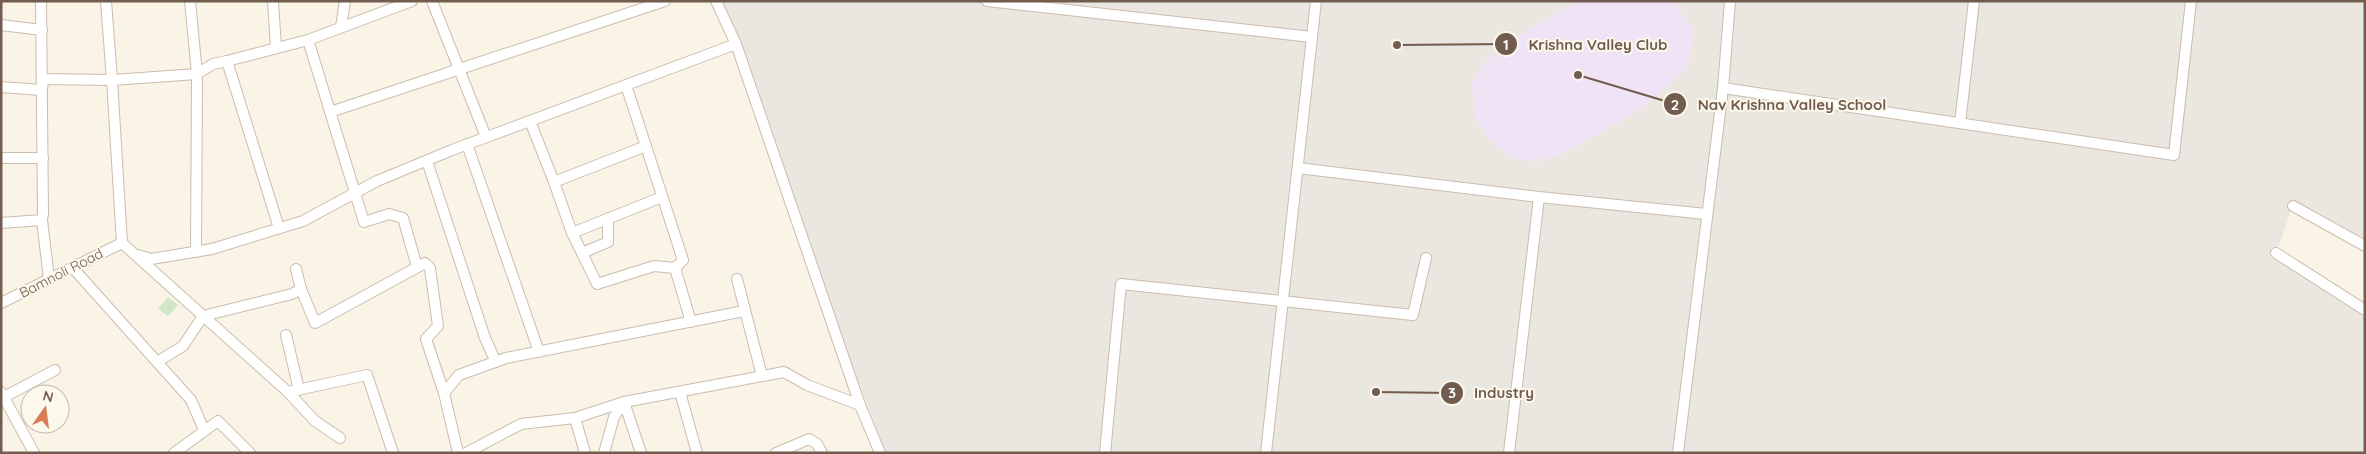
<svg xmlns="http://www.w3.org/2000/svg" width="2366" height="454" viewBox="0 0 2366 454" font-family="Quicksand,sans-serif">
<style>
.industrial{fill:#eae6e0}
.education{fill:#f0e3f6}
.green{fill:#d1e6c6}
.lines{fill:none;stroke-linecap:round;stroke-linejoin:round}
.minor-casing{stroke:#cbbcae;stroke-width:12}
.minor{stroke:#fff;stroke-width:10}
.labels{text-anchor:middle;stroke-width:4;stroke-linejoin:round;paint-order:stroke}
.street-label{font-size:14px;fill:#715c4e;stroke:#fdf8ec}
.leader{fill:none;stroke:#715c4e;stroke-width:2}
.callout-dot{fill:#715c4e;stroke:#fdf8ec;stroke-width:2}
.mark-label{font-size:15px;text-anchor:middle;font-weight:bold;fill:#fff}
.callout-label{font-size:15px;text-anchor:middle;font-weight:bold;fill:#715c4e;stroke:#fdf8ec;stroke-width:4;stroke-linejoin:round;paint-order:stroke}
</style>
<rect width="100%" height="100%" fill="#faf4e6"/>
<path class="industrial" d="M715 1H2365V246L2293 206 2276 253 2365 310V453H885L760 114Z"/>
<path class="education" d="M1581 1H1673L1694 32 1688 67 1646 105 1612 126 1560 155 1535 162 1508 156 1485 135 1474 112 1472 82 1489 59 1522 34 1555 14Z"/>
<path class="green" d="M168 297 178 305 168 316 158 309Z"/>
<g class="lines">
<g class="minor-casing">
<g id="minor">
<path d="M190 1 197 74 112 80 122 243 288 392 367 375 393 453"/>
<path d="M273 1 276 48"/>
<path d="M432 1 486 137"/>
<path d="M716 1 736 44 860 405 880 453"/>
<path d="M987 1 1312 37"/>
<path d="M1 25 42 30"/>
<path d="M341 27 345 1"/>
<path d="M308 40 412 1"/>
<path d="M1 87 42 90 43 79 112 80 106 1"/>
<path d="M1723 88 2174 155 2191 1"/>
<path d="M330 112 665 1"/>
<path d="M530 121 554 182 646 146"/>
<path d="M1960 123 1974 1"/>
<path d="M467 144 539 352"/>
<path d="M1 158H43"/>
<path d="M427 161 485 338 496 362"/>
<path d="M1298 168 1539 197 1509 453"/>
<path d="M554 182 572 233 662 197"/>
<path d="M1539 197 1706 214"/>
<path d="M2293 206 2365 246"/>
<path d="M42 220 49 279"/>
<path d="M1 223 42 220 43 214 41 1"/>
<path d="M279 228 227 61 308 40 364 222 389 214 403 218 417 267"/>
<path d="M572 233 582 253 608 242V218"/>
<path d="M196 252 197 74 213 64 227 61"/>
<path d="M582 253 597 284 654 266 675 268 683 260 626 85"/>
<path d="M2276 253 2365 310"/>
<path d="M138 255 151 259 212 249 303 221 377 181 452 150 736 44"/>
<path d="M72 267 191 400 204 430"/>
<path d="M675 268 691 322"/>
<path d="M737 279 762 376"/>
<path d="M301 289 315 323 425 263 430 268 438 326 426 339 444 393"/>
<path d="M1 303 122 243"/>
<path d="M286 335 299 390"/>
<path d="M157 362 183 346 203 316 292 294 301 289 296 269"/>
<path d="M1 392 34 453"/>
<path d="M288 392 315 421 340 438"/>
<path d="M680 392 697 453"/>
<path d="M4 397 55 370"/>
<path d="M575 418 585 453"/>
<path d="M174 453 218 421 250 453"/>
<path d="M458 453 444 393 459 375 506 358 744 311"/>
<path d="M466 453 521 424 575 418 624 402 784 372 807 385 860 405"/>
<path d="M604 453 614 417 624 402 641 453"/>
<path d="M776 453 809 439 817 444 822 453"/>
<path d="M1105 453 1121 284 1413 315 1426 258"/>
<path d="M1266 453 1316 1"/>
<path d="M1678 453 1723 88 1730 1"/>
</g>
</g>
<use href="#minor" class="minor"/>
</g>
<g class="labels">
<g class="street-label">
<text transform="translate(61 273) rotate(-27)" y="5">Bamnoli Road</text>
</g>
</g>
<path class="leader" d="M1397 45L1506 44M1578 75L1675 104M1376 392L1452 393"/>
<g class="callout-dot">
<circle cx="1397" cy="45" r="5"/>
<circle cx="1578" cy="75" r="5"/>
<circle cx="1376" cy="392" r="5"/>
<circle cx="1506" cy="44" r="12"/>
<circle cx="1675" cy="104" r="12"/>
<circle cx="1452" cy="393" r="12"/>
</g>
<g class="mark-label">
<text x="1506" y="50">1</text>
<text x="1675" y="110">2</text>
<text x="1452" y="398">3</text>
</g>
<g class="callout-label">
<text x="1598" y="50">Krishna Valley Club</text>
<text x="1792" y="110">Nav Krishna Valley School</text>
<text x="1504" y="398">Industry</text>
</g>
<rect width="2366" height="454" fill="none" stroke="#715c4e" stroke-width="5"/>
<g transform="translate(45 409) rotate(14)"><circle r="24" fill="#fdf8ec" stroke="#c5baad"/>
<path d="M0-4L9 19L0 12L-9 19Z" fill="#d77d58"/>
<text y="-8" font-size="14" font-weight="bold" text-anchor="middle" fill="#715c4e">N</text>
</g>
</svg>
